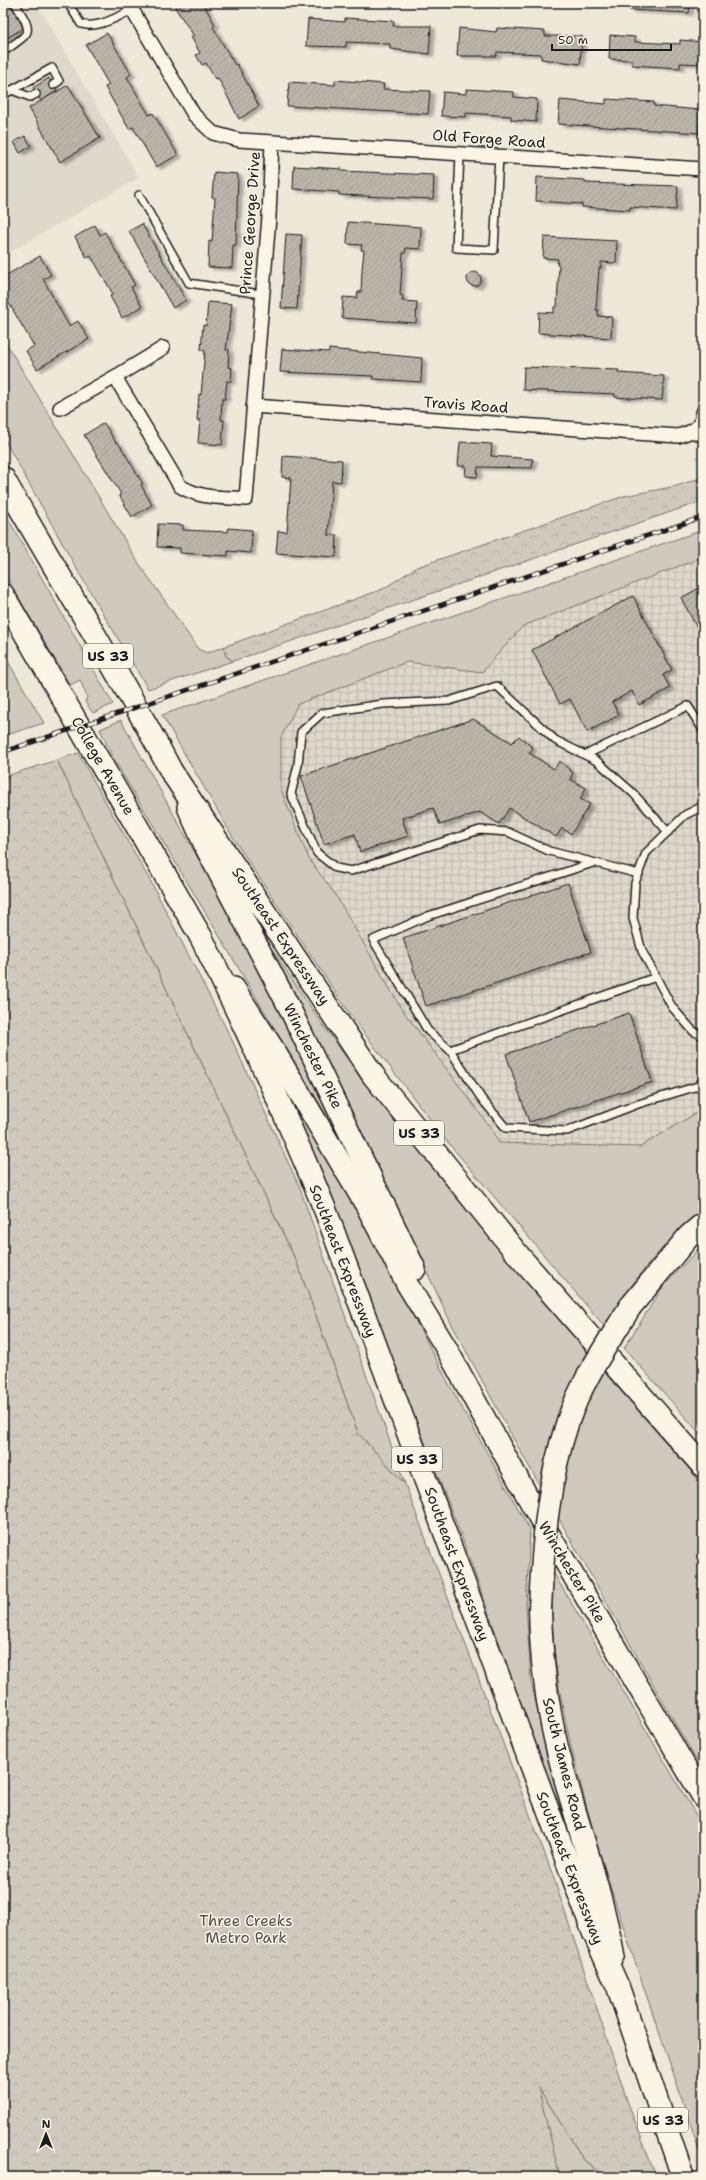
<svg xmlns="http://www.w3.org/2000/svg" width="706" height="2180" viewBox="0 0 706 2180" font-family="'Shantell Sans',sans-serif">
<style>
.built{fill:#ded9cb}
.industrial{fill:url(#industrial-grid)}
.grass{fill:#cfcabd;stroke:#76736c}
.forest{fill:url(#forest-crowns);stroke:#76736c}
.building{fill:url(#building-hatch);stroke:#1c1c1c;filter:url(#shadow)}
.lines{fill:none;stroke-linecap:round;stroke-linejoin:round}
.service-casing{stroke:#1c1c1c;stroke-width:10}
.minor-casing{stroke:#1c1c1c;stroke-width:16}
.primary-casing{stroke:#1c1c1c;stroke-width:24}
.trunk-casing{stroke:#1c1c1c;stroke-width:25}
.motorway-casing{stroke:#1c1c1c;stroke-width:25}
.service{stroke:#fcf5e5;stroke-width:7}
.minor{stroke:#fcf5e5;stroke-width:13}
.primary{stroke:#fcf5e5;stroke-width:21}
.trunk{stroke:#fcf5e5;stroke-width:22}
.motorway{stroke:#fcf5e5;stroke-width:22}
.rail-casing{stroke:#1c1c1c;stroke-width:4.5}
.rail{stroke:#fcf5e5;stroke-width:3;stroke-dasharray:9;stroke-linecap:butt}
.motorway-bridge-casing{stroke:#1c1c1c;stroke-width:25;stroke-linecap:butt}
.motorway-bridge{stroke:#fcf5e5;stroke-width:22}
.labels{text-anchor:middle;stroke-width:3;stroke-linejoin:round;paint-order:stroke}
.shield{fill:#fcf5e5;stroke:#5f5d58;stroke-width:1}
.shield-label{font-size:14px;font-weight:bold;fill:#1c1c1c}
.street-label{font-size:15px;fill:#1c1c1c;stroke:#fcf5e5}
.park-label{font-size:15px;fill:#52504c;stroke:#fcf5e5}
</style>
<defs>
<pattern id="industrial-grid" width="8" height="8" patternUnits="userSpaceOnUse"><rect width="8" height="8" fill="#ded9cb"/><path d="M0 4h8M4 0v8" fill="none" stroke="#bebaae"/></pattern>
<pattern id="forest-crowns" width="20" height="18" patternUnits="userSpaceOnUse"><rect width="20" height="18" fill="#cfcabd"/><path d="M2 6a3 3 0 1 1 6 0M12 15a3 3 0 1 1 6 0" fill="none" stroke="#b1ada2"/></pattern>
<pattern id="building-hatch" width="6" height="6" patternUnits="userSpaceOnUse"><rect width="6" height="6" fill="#bab6aa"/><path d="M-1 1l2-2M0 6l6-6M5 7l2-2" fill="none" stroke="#9f9c92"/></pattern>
<filter id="shadow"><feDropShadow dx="4.5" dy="2.5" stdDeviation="1" flood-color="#0004"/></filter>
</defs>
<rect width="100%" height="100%" fill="#eee8d9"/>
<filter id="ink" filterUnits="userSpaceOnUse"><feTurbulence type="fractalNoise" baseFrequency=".025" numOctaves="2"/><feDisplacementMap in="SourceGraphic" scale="8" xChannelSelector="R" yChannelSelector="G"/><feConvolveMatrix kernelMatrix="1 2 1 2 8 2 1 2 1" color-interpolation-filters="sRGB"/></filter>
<g filter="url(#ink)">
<path class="built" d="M3 3H36L139 178 3 256Z"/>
<path class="industrial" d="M703 557V1109L640 1147 499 1143 490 1127 401 1008 335 894 309 859 281 790V737L298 704 407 662 482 672 523 626Z"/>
<g class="grass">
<path d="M3 338 136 559 198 649 207 653 223 647 226 656 233 661 148 689 79 573 3 437Z"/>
<path d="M3 511 10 522 113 704 93 713 85 702 87 697 80 680 70 685 3 571Z"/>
<path d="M703 530V557L523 626 482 672 407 662 298 704 281 737V790L309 859 335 894 401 1008 490 1127 499 1143 640 1147 703 1109V1209C665 1242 629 1283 605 1327L445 1139 354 1020 237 844 162 715Z"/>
<path d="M3 653 44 723 3 736Z"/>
<path d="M121 720 271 989 340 1138 113 758 100 729Z"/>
<path d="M78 753 152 884 231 1038 299 1186 405 1484 358 1433 297 1263 57 760Z"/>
<path d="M272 949C294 982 315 1015 338 1046 451 1199 578 1342 703 1485V1772L518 1447 450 1321 340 1087 268 952Z"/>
<path d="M299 1110 359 1213 450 1386 530 1530 526 1606 531 1682 550 1761 579 1851 574 1853 461 1535 295 1111Z"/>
<path d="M703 1244V1437L624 1348 662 1288Z"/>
<path d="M553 1572 703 1827V2162C665 2044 620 1928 587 1808 566 1730 547 1654 553 1572Z"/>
<path d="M506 2036 584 2160 605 2177H549Z"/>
</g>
<g class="forest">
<path d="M703 477V501L233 661 226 656 223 647 383 589 417 567 624 496 677 486Z"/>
<path d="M57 760 297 1263 358 1433 405 1484 552 1873 627 2100 656 2177H605L584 2160 538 2087 560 2177H3V777Z"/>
</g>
<g class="building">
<path d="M3 3H10L24 28 3 40Z"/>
<path d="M172 3H199L200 5 203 3 215 25 213 27 235 65 237 64 259 106 239 119 218 78 215 79 206 63 202 65 196 55 200 53 191 37 194 36Z"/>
<path d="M630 3H690L689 13 630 10Z"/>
<path d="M345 18 394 21 393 26H431L429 54 390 49V44L346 42V47L306 46 308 19 345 22Z"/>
<path d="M459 28 496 32 497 28 545 31V36H582L580 64 541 59V54L497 52 496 56H457Z"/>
<path d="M107 33 131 74 127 77 149 115 153 113 178 155 156 167 133 127 129 129 105 87 109 85 86 45Z"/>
<path d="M610 35 635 37V42L680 44V40L703 42V64L680 63V68L632 65V60L609 59Z"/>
<path d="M49 78 57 91 41 101 33 88Z"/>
<path d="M335 80 384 84 383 89 430 91 428 114 287 106 289 82 335 85Z"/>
<path d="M68 85 100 138 60 162 29 108Z"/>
<path d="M466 89 514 92V97L537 99 536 122 511 120V116L466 113V117L441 116 443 92 466 94Z"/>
<path d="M606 99 654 102V106L700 110 699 133 558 124 560 100 606 104Z"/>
<path d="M25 136 31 146 20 153 14 142Z"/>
<path d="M294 166 342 169V171L434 175 433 199 339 195V192L293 189Z"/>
<path d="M214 172 238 174 236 245H233L232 268 208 267 209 241 212 242 215 198 212 197Z"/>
<path d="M537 177 585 180V183L678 186 676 210 630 207V210L582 207V204L536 201Z"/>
<path d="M348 222 421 227 420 249 406 248 405 253H403L400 295 403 296 402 301 417 302 416 323 342 318 343 297 357 298 358 292H361L362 270 364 250H361L362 245 347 244Z"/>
<path d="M142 224 186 300 173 308 129 231Z"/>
<path d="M95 225 100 235 105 232 135 285 131 287 142 307 122 318 110 296 113 294 91 256 87 258 75 237Z"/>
<path d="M286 234 302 235 297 309 281 308Z"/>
<path d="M544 237 617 241 616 263 601 262V268H599L596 310H598V316L612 317 611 338 538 333 539 312 554 313V307H557L559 265H557L558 259 543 258Z"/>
<path d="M40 256 51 275 43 279 69 326 78 321 89 339 37 369 26 351 34 346 7 300 3 302V277Z"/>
<circle cx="474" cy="279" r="7"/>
<path d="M208 302 232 304 226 350H229L228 367 232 368 231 381H227L225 399H222L221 420H224L222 445 198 443 200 420H197L199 394 201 395 205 351 201 350 203 325 206 326Z"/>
<path d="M282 349 329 352V349L422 358 421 382 373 379V376L280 372Z"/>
<path d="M524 367 619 370 618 373 664 376 662 400 615 397V394L523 390Z"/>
<path d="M104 423 116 443 118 442 143 484 141 485 152 505 132 517 119 495 121 494 84 435Z"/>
<path d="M460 442 492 444 491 456 533 459 532 468 478 467 477 477 465 476 466 466H458Z"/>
<path d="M283 456 342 460 341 482 332 481 328 535H337L336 557 276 553 278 531 287 532 291 478 282 477Z"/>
<path d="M158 524 183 525V530L228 532V528L252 530 251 553 228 551V556L180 553V548L157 547Z"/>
<path d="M703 586V639L681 598Z"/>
<path d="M633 596 672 670 663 675 670 688 639 705 632 691 612 702 619 715 587 732 570 699 560 704 532 650Z"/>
<path d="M473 719 512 743 519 736 533 748 529 753 554 769 560 761 573 773 570 779 586 788 580 799 590 804 571 834 562 828 556 837 509 808 499 824 480 812 440 825 433 808 402 818 408 836 360 852 355 834 324 844 301 776Z"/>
<path d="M568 883 591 952 426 1006 403 938Z"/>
<path d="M629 1013 652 1082 529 1122 506 1054Z"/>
</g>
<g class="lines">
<g class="service-casing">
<g id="service">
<path d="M68 3 81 24C98 29 116 17 133 10"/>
<path d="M3 52C32 31 34 35 15 3"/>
<path d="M12 90 30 97 36 94"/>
<path d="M3 95 52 68 59 81 53 85"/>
<path d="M460 154 456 248 494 250 499 156"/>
<path d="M139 195 189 283 261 294"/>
<path d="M689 433 703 439"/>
<path d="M585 755 688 706 703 730"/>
<path d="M703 806 685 815 646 853 635 883 633 918 642 951 672 1007 693 1031 703 1036"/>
<path d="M639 874 549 851 508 832 480 830 351 871 336 868 317 853 291 794 298 765 301 732 322 713 383 704 449 701 497 686 555 740 597 761 633 793 668 832"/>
<path d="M656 977 450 1050 481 1098 506 1128 567 1131 638 1104 698 1086 703 1080"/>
<path d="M450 1050 428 1031 373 940 428 916 593 863"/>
</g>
</g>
<g class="minor-casing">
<g id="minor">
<path d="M128 3 194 115 213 133 239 140 703 169"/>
<path d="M115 377 163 348"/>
<path d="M253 406 678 436C692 432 702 428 703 412"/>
<path d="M60 408 115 377 180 486C200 499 223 497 246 499L269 217 272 142"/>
</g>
</g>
<g class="primary-casing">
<g id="primary">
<path d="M188 807 206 848 289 1007 415 1269"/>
<path d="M234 988 274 1050 367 1207 407 1284 445 1346 536 1512 703 1797"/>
</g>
</g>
<g class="trunk-casing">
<g id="trunk">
<path d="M3 478C58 576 119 671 171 771"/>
<path d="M3 595 201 937"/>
</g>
</g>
<g class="motorway-casing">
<g id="motorway">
<path d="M171 771 373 1075 519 1256 703 1466"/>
<path d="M201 937C246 1027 288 1119 326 1212L593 1931 618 1987 683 2177"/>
<path d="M630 1307 689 1236 703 1224"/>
<path d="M540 1609C541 1656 546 1701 557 1747 574 1817 600 1884 613 1955"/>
</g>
</g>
<use href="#service" class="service"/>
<use href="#minor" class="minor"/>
<use href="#primary" class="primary"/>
<use href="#trunk" class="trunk"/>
<use href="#motorway" class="motorway"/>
<g class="rail-casing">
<path id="rail" d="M3 752 703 517"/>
</g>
<use href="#rail" class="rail"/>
<g class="motorway-bridge-casing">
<path id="motorway-bridge" d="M540 1609C543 1544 547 1484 568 1421 582 1380 608 1343 630 1307"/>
</g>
<use href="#motorway-bridge" class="motorway-bridge"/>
</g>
</g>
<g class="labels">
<g class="shield">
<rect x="83" y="644" width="50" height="24" rx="3"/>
<rect x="394" y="1121" width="50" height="24" rx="3"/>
<rect x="392" y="1447" width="50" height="24" rx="3"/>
<rect x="638" y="2108" width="50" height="24" rx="3"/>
</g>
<g class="shield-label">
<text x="108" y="661">US 33</text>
<text x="419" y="1138">US 33</text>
<text x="417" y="1464">US 33</text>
<text x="663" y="2125">US 33</text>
</g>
<g class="street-label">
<text transform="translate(489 139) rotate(4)" y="5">Old Forge Road</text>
<text transform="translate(250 223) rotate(-86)" y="5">Prince George Drive</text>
<text transform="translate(466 405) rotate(4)" y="5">Travis Road</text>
<text transform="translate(103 766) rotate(60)" y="5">College Avenue</text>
<text transform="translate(281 936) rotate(56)" y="5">Southeast Expressway</text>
<text transform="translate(313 1056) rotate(64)" y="5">Winchester Pike</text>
<text transform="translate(343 1261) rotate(69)" y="5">Southeast Expressway</text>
<text transform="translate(457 1564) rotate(70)" y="5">Southeast Expressway</text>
<text transform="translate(572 1572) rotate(59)" y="5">Winchester Pike</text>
<text transform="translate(564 1764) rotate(76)" y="5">South James Road</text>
<text transform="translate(570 1868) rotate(69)" y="5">Southeast Expressway</text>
</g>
<g class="park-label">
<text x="246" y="1926">Three Creeks<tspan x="246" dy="17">Metro Park</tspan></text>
</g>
</g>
<rect width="706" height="2180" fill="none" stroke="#fcf5e5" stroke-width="16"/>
<rect x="8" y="8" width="690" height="2164" fill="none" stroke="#1c1c1c" stroke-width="1.5" filter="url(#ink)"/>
<g transform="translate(46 2134)" stroke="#fcf5e5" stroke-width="3" paint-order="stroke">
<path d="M0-3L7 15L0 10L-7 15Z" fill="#1c1c1c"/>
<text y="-6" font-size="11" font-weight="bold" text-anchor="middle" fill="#1c1c1c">N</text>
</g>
<path d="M552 44v6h119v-6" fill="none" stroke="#1c1c1c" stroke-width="2"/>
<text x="558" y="44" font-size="12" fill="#1c1c1c" stroke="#fcf5e5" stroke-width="3" paint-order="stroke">50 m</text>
</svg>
